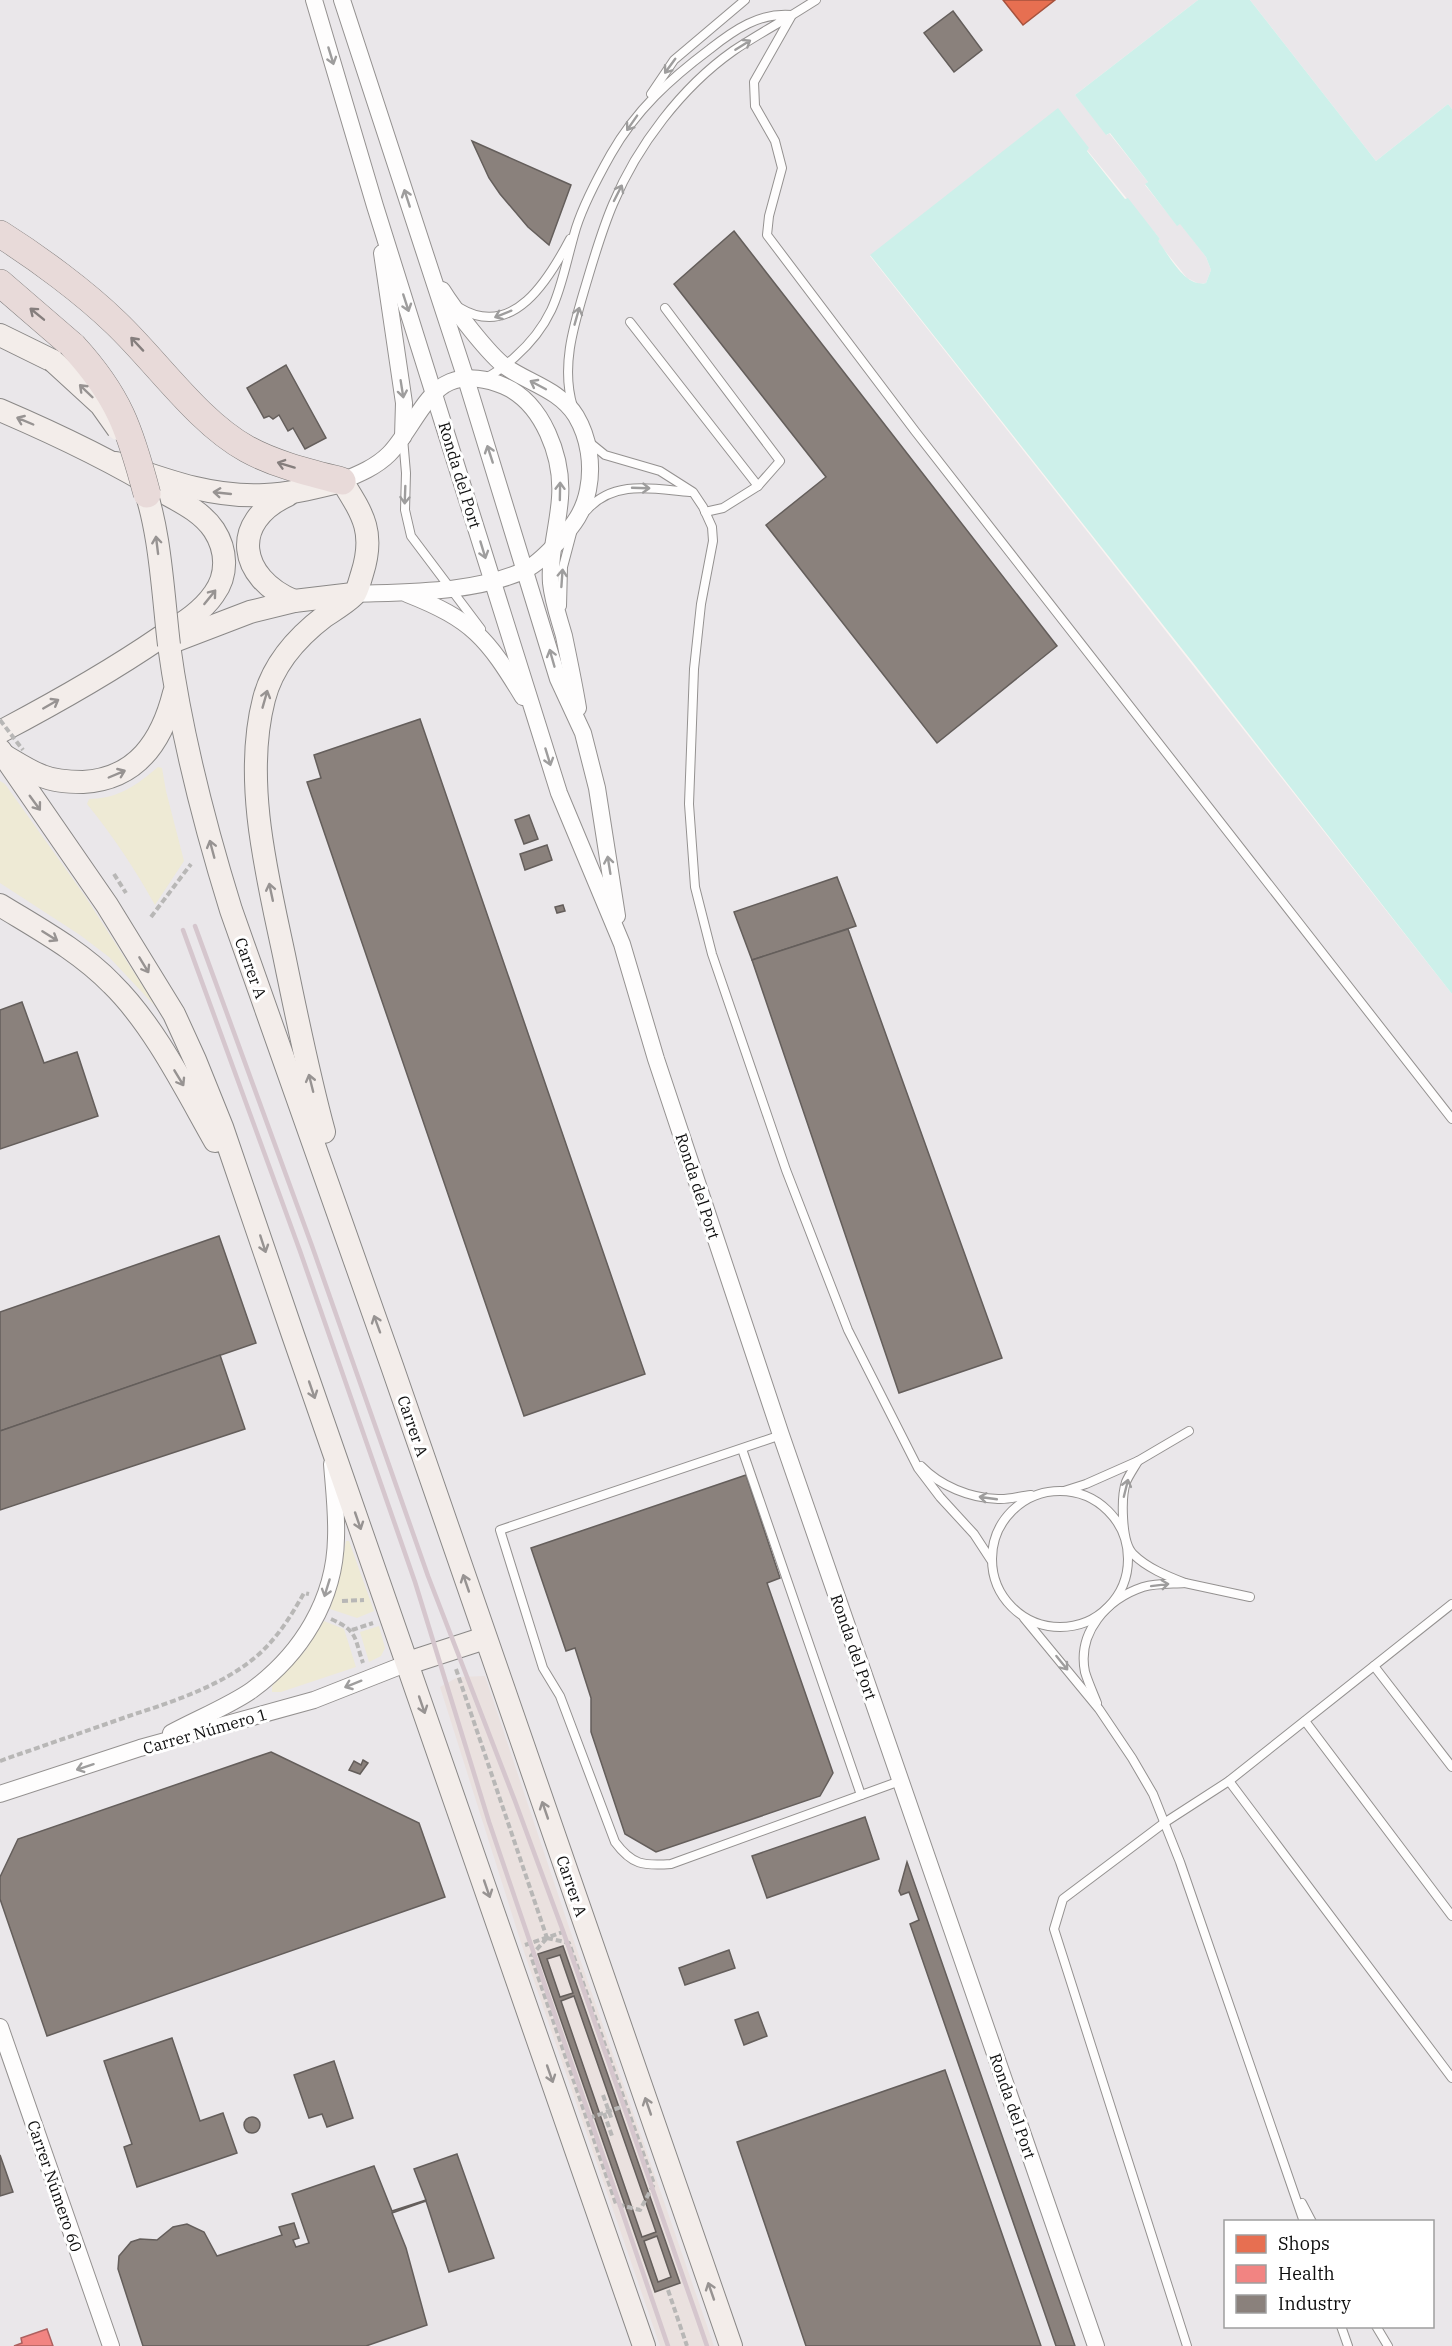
<svg xmlns="http://www.w3.org/2000/svg" width="1452" height="2346" viewBox="0 0 1452 2346" font-family="'IBM Plex Serif',serif">
<style>
.industrial{fill:#eae7ea;fill-rule:evenodd}
.green{fill:#eeead5}
.plaza{fill:#eae1df}
.water{fill:#cdf0ea}
.shops{fill:#e76f51;stroke:#a6523d;stroke-width:1.5}
.health{fill:#f28482;stroke:#ad605f;stroke-width:1.5}
.industry{fill:#8a817c;stroke:#645e5b;stroke-width:1.5;fill-rule:evenodd}
.lines{fill:none;stroke-linecap:round;stroke-linejoin:round}
.service-casing{stroke:#949190;stroke-width:10}
.minor-casing{stroke:#949190;stroke-width:18}
.secondary-casing{stroke:#8a8887;stroke-width:24}
.trunk-casing{stroke:#817e7d;stroke-width:28}
.path{stroke:#b8b7b6;stroke-width:4;stroke-dasharray:6 3;stroke-linecap:butt}
.service{stroke:#fefdfd;stroke-width:8}
.minor{stroke:#fefdfd;stroke-width:16}
.secondary{stroke:#f3edea;stroke-width:22}
.trunk{stroke:#e8dad9;stroke-width:27}
.rail{stroke:#d5c6cd;stroke-width:4.5}
.secondary-bridge-casing{stroke:#8a8887;stroke-width:24;stroke-linecap:butt}
.trunk-bridge-casing{stroke:#817e7d;stroke-width:28;stroke-linecap:butt}
.path-bridge{stroke:#b8b7b6;stroke-width:4;stroke-dasharray:6 3;stroke-linecap:butt}
.secondary-bridge{stroke:#f3edea;stroke-width:22}
.trunk-bridge{stroke:#e8dad9;stroke-width:27}
.oneway{stroke:#9e9d9d}
.oneway2{stroke:#857e7d}
.oneway3{stroke:#979392}
.labels{text-anchor:middle;stroke-width:6;stroke-linejoin:round;paint-order:stroke}
.street-label{font-size:16px;fill:#0d0d0d;stroke:#fff}
</style>
<rect width="100%" height="100%" fill="#faf4f2"/>
<g class="industrial">
<path d="M0 0H1198L1075 95 1107 135 1109 133 1148 182 1145 185 1177 225 1180 223 1206 257 1211 270 1206 283 1199 284 1187 278 1157 241 1160 239 1087 150 1089 148 929 211 870 256 1452 994V2346H0ZM1226 2222H1432V2326H1226Z"/>
<path d="M1250 0H1452V109L1448 104 1376 161Z"/>
</g>
<g class="green">
<path d="M158 767 162 768 166 791 184 861 155 905C135 869 113 836 87 804L89 799C118 799 137 785 158 767Z"/>
<path d="M0 781 5 784 85 896 156 1007 109 957 80 935 0 883Z"/>
<path d="M346 1541H349L374 1611 357 1618 330 1609 340 1576Z"/>
<path d="M324 1621 344 1629 356 1667 281 1692H272V1686L305 1651Z"/>
<path d="M379 1626 385 1648 381 1656 369 1662 360 1632Z"/>
</g>
<path class="plaza" d="M485 1676 570 1930 714 2346H660L522 1946 440 1687 458 1677Z"/>
<path class="water" d="M1198 0H1250L1376 161 1448 104 1452 109V994L1194 664 870 255 1058 108 1089 148 1087 151 1125 199 1128 198 1160 239 1158 241C1169 255 1185 288 1206 283L1211 270 1206 257 1180 224 1177 226 1145 184 1148 182 1110 133 1106 135 1075 95Z"/>
<path class="shops" d="M1003 0H1055L1023 25Z"/>
<path class="health" d="M47 2329 53 2346H14L22 2343 21 2338Z"/>
<g class="industry">
<path d="M953 11 982 50 954 72 924 33Z"/>
<path d="M472 141 571 185 549 245 528 227 500 194 489 178Z"/>
<path d="M734 231 1057 646 937 743 766 525 826 477 674 284Z"/>
<path d="M286 365 326 438 305 449 293 428 288 431 279 415 273 419 269 416 264 418 247 388Z"/>
<path d="M420 719 645 1374 524 1416 307 782 321 778 314 755Z"/>
<path d="M529 815 538 839 524 844 515 820Z"/>
<path d="M547 845 552 860 525 870 520 854Z"/>
<path d="M837 877 856 926 752 960 734 912Z"/>
<path d="M563 905 565 911 557 913 555 907Z"/>
<path d="M848 929 1002 1358 899 1393 752 960Z"/>
<path d="M22 1002 44 1063 77 1052 98 1116 0 1149V1010Z"/>
<path d="M219 1236 256 1343 0 1431V1312Z"/>
<path d="M220 1355 245 1429 0 1510V1431Z"/>
<path d="M746 1475 780 1578 767 1583 833 1773 820 1796 656 1852 625 1834 591 1732V1698L575 1648 566 1651 531 1548Z"/>
<path d="M271 1752 419 1823 445 1897 47 2036 0 1899V1877L18 1839Z"/>
<path d="M363 1760 368 1763 360 1774 349 1770 354 1761 361 1765Z"/>
<path d="M865 1817 879 1859 767 1898 752 1856Z"/>
<path d="M907 1862 1075 2346H1056L910 1924 919 1920 909 1892 901 1895 899 1891Z"/>
<path d="M563 1946 680 2283 655 2292 538 1954ZM560 1955 573 1993 560 1997 547 1959ZM574 1996 656 2232 642 2237 561 2001ZM657 2236 671 2277 658 2282 644 2241Z"/>
<path d="M729 1950 735 1968 685 1985 679 1968Z"/>
<path d="M758 2012 767 2036 744 2045 735 2020Z"/>
<path d="M172 2038 200 2121 223 2113 237 2153 137 2187 124 2147 132 2144 104 2061Z"/>
<path d="M334 2061 353 2118 327 2127 322 2114 309 2118 294 2075Z"/>
<path d="M945 2070 1041 2346H806L737 2142Z"/>
<circle cx="252" cy="2125" r="8"/>
<path d="M457 2154 494 2258 449 2272 426 2201 392 2213 406 2248 427 2325 366 2346H143L118 2269 119 2256 131 2242 140 2239 157 2240 173 2227 187 2224 204 2232 217 2256 282 2235 279 2227 294 2223 299 2238 293 2240 296 2247 309 2243 292 2194 374 2166 392 2211 426 2200 414 2169Z"/>
<path d="M0 2155 13 2192 0 2196Z"/>
</g>
<g class="lines">
<g class="service-casing">
<g id="service">
<path d="M816 0 792 15 754 82 755 106 775 141 782 168 769 216 767 235 915 431 1452 1119"/>
<path d="M651 94 674 60 745 0"/>
<path d="M460 308C513 340 549 279 570 239"/>
<path d="M665 308 780 461 758 486"/>
<path d="M630 322 758 486 723 508 705 512"/>
<path d="M485 378C497 373 506 365 515 357 560 317 560 282 576 228 584 203 598 177 611 154 636 110 670 79 710 49 734 30 760 12 792 15 772 27 752 38 733 51 682 87 637 146 613 204 601 232 593 261 584 291 573 328 561 368 573 407"/>
<path d="M403 438 406 473 405 510 411 536 481 629"/>
<path d="M589 442 605 455 660 471 693 492 703 507 712 527 713 541 701 604 694 669 689 804 695 887 712 954 786 1170 848 1330 918 1468 940 1497 974 1534 991 1560"/>
<path d="M587 510C614 479 654 489 690 492"/>
<path d="M562 606 563 567 572 533"/>
<path d="M781 1435 500 1530 543 1668 560 1696 615 1842C632 1865 643 1866 671 1864L900 1781"/>
<path d="M742 1449 861 1795"/>
<path d="M1138 1461 1189 1431"/>
<path d="M921 1466C940 1486 970 1498 998 1499 1008 1500 1020 1496 1031 1495"/>
<path d="M1064 1491 1086 1484 1138 1461C1134 1468 1129 1475 1126 1482 1121 1497 1121 1542 1133 1554 1147 1568 1167 1576 1185 1583 1171 1584 1157 1583 1143 1587 1107 1599 1077 1632 1085 1672 1088 1682 1093 1693 1097 1703"/>
<circle cx="1060" cy="1559" r="68"/>
<path d="M1185 1583 1250 1597"/>
<path d="M1024 1618 1099 1709 1132 1758 1153 1794 1180 1862 1304 2222"/>
<path d="M1374 1666 1452 1767"/>
<path d="M1305 1721 1452 1916"/>
<path d="M1229 1781 1452 2078"/>
<path d="M1302 2203 1312 2222"/>
<path d="M1341 2326 1348 2346"/>
<path d="M1376 2326 1388 2346"/>
<path d="M1187 2346 1054 1929 1063 1899 1164 1823 1229 1781 1452 1604"/>
</g>
</g>
<g class="minor-casing">
<g id="minor">
<path d="M314 0 375 206 559 793 622 944 656 1059 781 1435 1096 2346"/>
<path d="M342 0 466 379 558 679 583 733 597 788 617 916"/>
<path d="M382 253 404 403 403 437"/>
<path d="M342 481C359 474 376 467 389 454 409 434 425 392 450 382 467 375 488 379 504 386 543 403 563 457 560 498 558 527 549 554 551 583 553 602 559 618 564 636 569 660 574 684 578 708"/>
<path d="M355 594C409 592 476 593 525 570 538 564 549 551 559 541 574 525 584 511 588 490 593 465 589 438 576 416 560 390 529 383 506 367 490 356 453 308 442 290"/>
<path d="M407 594C473 620 487 638 523 697"/>
<path d="M171 1733C195 1720 231 1705 252 1690 301 1654 335 1600 336 1538 337 1514 334 1489 332 1464"/>
<path d="M0 1794 140 1748 314 1700 408 1663"/>
<path d="M0 2027 111 2346"/>
</g>
</g>
<g class="secondary-casing">
<g id="secondary">
<path d="M0 335 53 361"/>
<path d="M0 410C56 434 111 460 163 492 181 502 202 512 214 530 227 550 228 575 214 594 201 613 180 625 161 637 110 672 55 703 0 732"/>
<path d="M116 463C165 480 212 498 265 495 291 494 317 487 342 481 364 516 375 533 362 574 360 580 358 590 354 595 346 603 334 610 325 616 296 638 273 664 264 699 243 780 267 875 284 955 296 1014 308 1073 324 1132"/>
<path d="M288 495C229 522 239 578 294 601"/>
<path d="M169 643 250 612 294 601 353 594"/>
<path d="M169 645C181 734 204 823 231 910L392 1366 731 2346"/>
<path d="M0 750 107 905 174 1014 195 1060 222 1127 293 1335 644 2346"/>
<path d="M5 756C17 763 29 771 42 776 54 781 70 782 83 782 137 779 162 741 174 693"/>
<path d="M0 905C39 929 80 951 112 984 154 1025 186 1090 215 1141"/>
<path d="M408 1663 485 1638"/>
</g>
</g>
<g class="trunk-casing">
<g id="trunk">
<path d="M0 234C38 258 84 292 116 323 157 362 198 422 247 449 276 465 311 473 342 481"/>
<path d="M0 283 73 346"/>
</g>
</g>
<g class="path">
<path d="M114 874 126 893"/>
<path d="M151 917 191 864"/>
<path d="M342 1601 364 1600"/>
<path d="M331 1619C358 1631 354 1637 363 1663"/>
<path d="M352 1630 373 1623"/>
<path d="M456 1669 547 1938"/>
<path d="M0 1761C42 1746 84 1732 126 1717 171 1702 221 1687 258 1655 278 1637 291 1616 304 1593L309 1594"/>
<path d="M547 1938 569 1943 654 2184 640 2210 616 2204 531 1956Z"/>
<path d="M525 1945 566 1931"/>
<path d="M603 2095 612 2120"/>
<path d="M604 2113 612 2136"/>
<path d="M589 2118 624 2106"/>
<path d="M668 2290 687 2346"/>
</g>
<use href="#service" class="service"/>
<use href="#minor" class="minor"/>
<use href="#secondary" class="secondary"/>
<use href="#trunk" class="trunk"/>
<g class="rail">
<path d="M195 926 312 1246 428 1576 515 1801 563 1931 707 2346"/>
<path d="M183 930 300 1251 415 1582 489 1822 668 2346"/>
</g>
<g class="secondary-bridge-casing">
<g id="secondary-bridge">
<path d="M53 361 101 405 118 429"/>
<path d="M141 479C160 524 163 595 169 645"/>
</g>
</g>
<g class="trunk-bridge-casing">
<path id="trunk-bridge" d="M73 346C119 396 130 430 147 494"/>
</g>
<path class="path-bridge" d="M0 720 23 750"/>
<use href="#secondary-bridge" class="secondary-bridge"/>
<use href="#trunk-bridge" class="trunk-bridge"/>
</g>
<defs><path id="oneway-shaft" d="M-6 0H5M1.5-3L5.5 0L1.5 3" fill="none" stroke-width="1.6" stroke-linecap="round" stroke-linejoin="round" transform="scale(1.5)"/></defs>
<g class="oneway">
<use href="#oneway-shaft" transform="translate(743 45) rotate(-32)"/>
<use href="#oneway-shaft" transform="translate(331 56) rotate(73)"/>
<use href="#oneway-shaft" transform="translate(670 66) rotate(126)"/>
<use href="#oneway-shaft" transform="translate(632 123) rotate(125)"/>
<use href="#oneway-shaft" transform="translate(618 193) rotate(-63)"/>
<use href="#oneway-shaft" transform="translate(407 198) rotate(-108)"/>
<use href="#oneway-shaft" transform="translate(406 303) rotate(72)"/>
<use href="#oneway-shaft" transform="translate(503 314) rotate(158)"/>
<use href="#oneway-shaft" transform="translate(577 316) rotate(-74)"/>
<use href="#oneway-shaft" transform="translate(538 385) rotate(-152)"/>
<use href="#oneway-shaft" transform="translate(402 389) rotate(81)"/>
<use href="#oneway-shaft" transform="translate(490 454) rotate(-108)"/>
<use href="#oneway-shaft" transform="translate(641 488) rotate(2)"/>
<use href="#oneway-shaft" transform="translate(560 491) rotate(-89)"/>
<use href="#oneway-shaft" transform="translate(405 495) rotate(92)"/>
<use href="#oneway-shaft" transform="translate(483 550) rotate(73)"/>
<use href="#oneway-shaft" transform="translate(562 578) rotate(-86)"/>
<use href="#oneway-shaft" transform="translate(552 658) rotate(-106)"/>
<use href="#oneway-shaft" transform="translate(548 757) rotate(73)"/>
<use href="#oneway-shaft" transform="translate(609 865) rotate(-99)"/>
<use href="#oneway-shaft" transform="translate(1126 1488) rotate(-76)"/>
<use href="#oneway-shaft" transform="translate(988 1498) rotate(-172)"/>
<use href="#oneway-shaft" transform="translate(1160 1585) rotate(-7)"/>
<use href="#oneway-shaft" transform="translate(327 1588) rotate(107)"/>
<use href="#oneway-shaft" transform="translate(1062 1663) rotate(51)"/>
<use href="#oneway-shaft" transform="translate(353 1684) rotate(158)"/>
<use href="#oneway-shaft" transform="translate(85 1767) rotate(162)"/>
</g>
<g class="oneway2">
<use href="#oneway-shaft" transform="translate(37 314) rotate(-141)"/>
<use href="#oneway-shaft" transform="translate(137 344) rotate(-133)"/>
<use href="#oneway-shaft" transform="translate(286 465) rotate(-163)"/>
</g>
<g class="oneway3">
<use href="#oneway-shaft" transform="translate(86 391) rotate(-136)"/>
<use href="#oneway-shaft" transform="translate(25 421) rotate(-157)"/>
<use href="#oneway-shaft" transform="translate(222 493) rotate(-174)"/>
<use href="#oneway-shaft" transform="translate(157 545) rotate(-97)"/>
<use href="#oneway-shaft" transform="translate(210 597) rotate(-51)"/>
<use href="#oneway-shaft" transform="translate(265 699) rotate(-74)"/>
<use href="#oneway-shaft" transform="translate(51 704) rotate(-30)"/>
<use href="#oneway-shaft" transform="translate(117 774) rotate(-23)"/>
<use href="#oneway-shaft" transform="translate(35 803) rotate(54)"/>
<use href="#oneway-shaft" transform="translate(212 849) rotate(-105)"/>
<use href="#oneway-shaft" transform="translate(271 892) rotate(-102)"/>
<use href="#oneway-shaft" transform="translate(50 936) rotate(32)"/>
<use href="#oneway-shaft" transform="translate(144 965) rotate(59)"/>
<use href="#oneway-shaft" transform="translate(179 1078) rotate(59)"/>
<use href="#oneway-shaft" transform="translate(311 1083) rotate(-104)"/>
<use href="#oneway-shaft" transform="translate(263 1244) rotate(72)"/>
<use href="#oneway-shaft" transform="translate(377 1324) rotate(-110)"/>
<use href="#oneway-shaft" transform="translate(312 1390) rotate(71)"/>
<use href="#oneway-shaft" transform="translate(358 1521) rotate(71)"/>
<use href="#oneway-shaft" transform="translate(466 1583) rotate(-109)"/>
<use href="#oneway-shaft" transform="translate(422 1705) rotate(71)"/>
<use href="#oneway-shaft" transform="translate(545 1810) rotate(-109)"/>
<use href="#oneway-shaft" transform="translate(487 1889) rotate(71)"/>
<use href="#oneway-shaft" transform="translate(550 2074) rotate(71)"/>
<use href="#oneway-shaft" transform="translate(648 2106) rotate(-109)"/>
<use href="#oneway-shaft" transform="translate(711 2291) rotate(-109)"/>
</g>
<g class="labels">
<g class="street-label">
<text transform="translate(460 475) rotate(73)" y="6">Ronda del Port</text>
<text transform="translate(251 968) rotate(70)" y="6">Carrer A</text>
<text transform="translate(698 1186) rotate(72)" y="6">Ronda del Port</text>
<text transform="translate(413 1426) rotate(71)" y="6">Carrer A</text>
<text transform="translate(854 1647) rotate(71)" y="6">Ronda del Port</text>
<text transform="translate(205 1731) rotate(-16)" y="6">Carrer Número 1</text>
<text transform="translate(572 1886) rotate(71)" y="6">Carrer A</text>
<text transform="translate(1013 2106) rotate(71)" y="6">Ronda del Port</text>
<text transform="translate(55 2186) rotate(71)" y="6">Carrer Número 60</text>
</g>
</g>
<rect x="1224" y="2220" width="210" height="108" fill="#ffffff" stroke="#9e9e9e" stroke-width="1.5"/>
<rect x="1236" y="2235" width="30" height="18" fill="#e76f51" stroke="#9e9e9e" stroke-width="1.5"/>
<text x="1278" y="2250" font-size="18" fill="#0d0d0d">Shops</text>
<rect x="1236" y="2265" width="30" height="18" fill="#f28482" stroke="#9e9e9e" stroke-width="1.5"/>
<text x="1278" y="2280" font-size="18" fill="#0d0d0d">Health</text>
<rect x="1236" y="2295" width="30" height="18" fill="#8a817c" stroke="#9e9e9e" stroke-width="1.5"/>
<text x="1278" y="2310" font-size="18" fill="#0d0d0d">Industry</text>
</svg>
